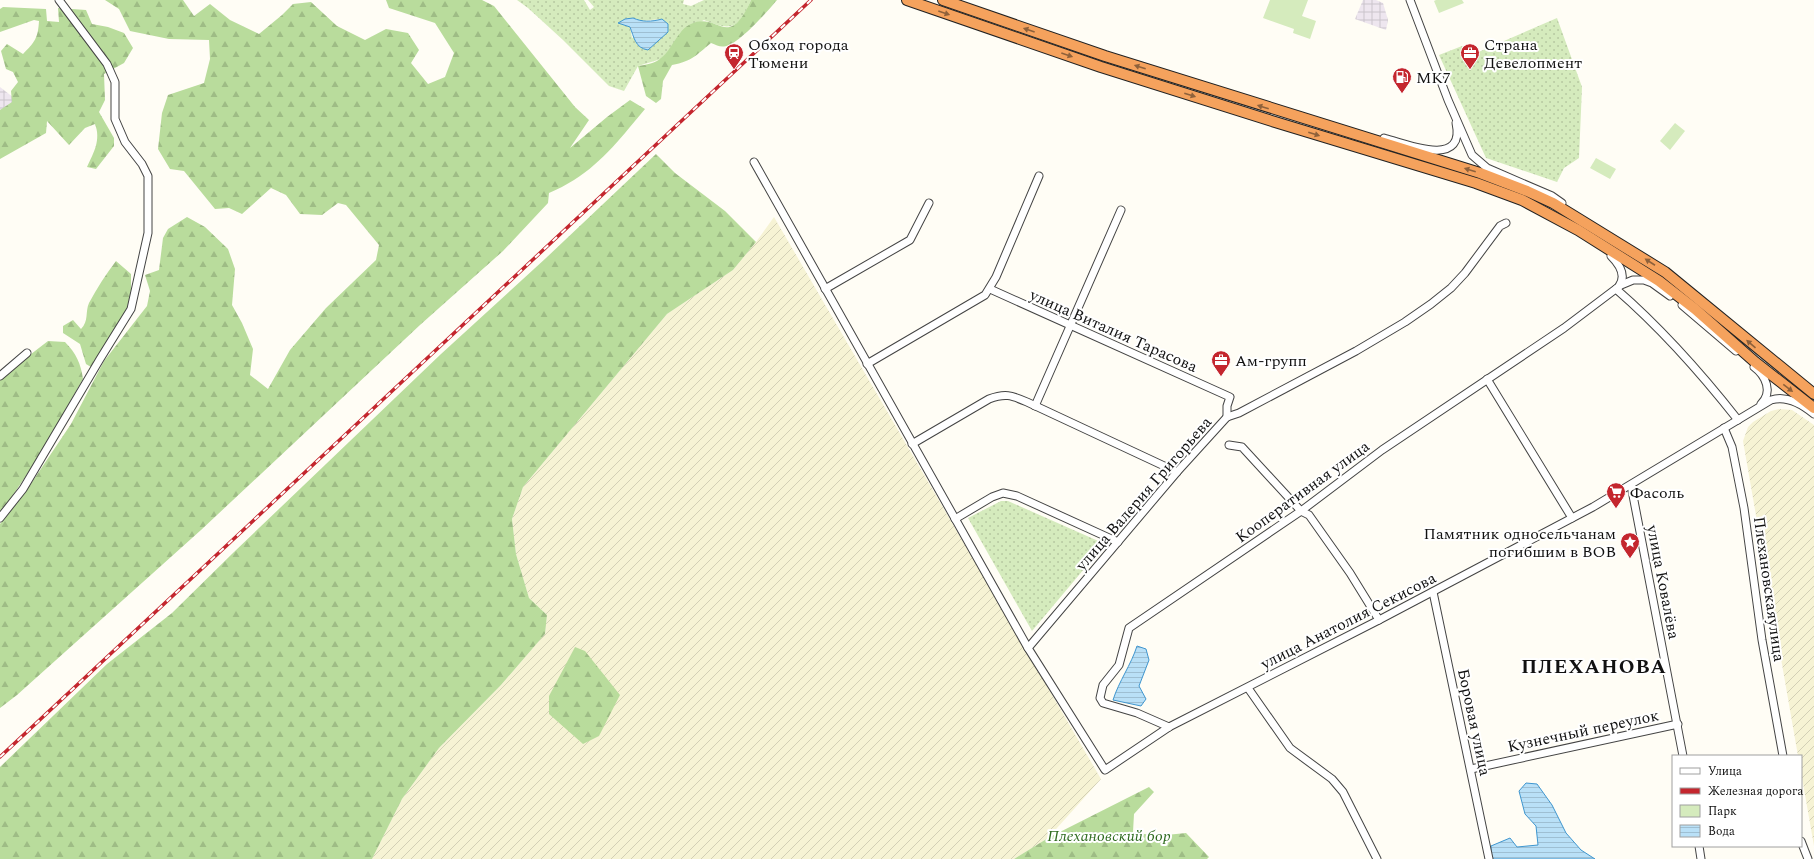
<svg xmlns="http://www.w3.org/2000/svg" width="1814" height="859" viewBox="0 0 1814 859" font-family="Spectral,serif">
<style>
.industrial{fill:url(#industrial-grid)}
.farmland{fill:url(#farmland-furrows)}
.grass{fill:url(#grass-dots);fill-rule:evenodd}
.forest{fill:url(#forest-firs)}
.park{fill:#d5ebbd}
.water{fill:url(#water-rules);stroke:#3f96cf}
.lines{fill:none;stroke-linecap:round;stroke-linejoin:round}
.minor-casing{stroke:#444;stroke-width:9}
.highway-casing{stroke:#222;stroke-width:12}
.minor{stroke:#fff;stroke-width:7}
.highway{stroke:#f5a25d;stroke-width:10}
.rail-casing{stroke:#c4262e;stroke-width:3.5}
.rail{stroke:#fff;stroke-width:2;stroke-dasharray:6;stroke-linecap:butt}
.oneway{fill:#8e613b}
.labels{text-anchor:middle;stroke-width:4;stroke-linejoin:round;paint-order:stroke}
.poi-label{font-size:16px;fill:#111;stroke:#fff;text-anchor:start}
.street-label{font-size:16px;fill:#111;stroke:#fff}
.park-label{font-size:16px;font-style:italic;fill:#2f6b1f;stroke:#fff}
.district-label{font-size:20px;font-weight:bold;letter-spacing:1px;fill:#111;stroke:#fff}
</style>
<defs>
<pattern id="industrial-grid" width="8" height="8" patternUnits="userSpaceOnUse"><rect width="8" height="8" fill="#eee6ef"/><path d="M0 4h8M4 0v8" fill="none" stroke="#cbc4cc"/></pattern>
<pattern id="farmland-furrows" width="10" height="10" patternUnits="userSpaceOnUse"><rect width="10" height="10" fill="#f6f3d4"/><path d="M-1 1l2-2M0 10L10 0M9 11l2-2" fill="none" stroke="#d2cfb5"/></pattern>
<pattern id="grass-dots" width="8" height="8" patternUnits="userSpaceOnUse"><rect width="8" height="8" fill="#d5ebbd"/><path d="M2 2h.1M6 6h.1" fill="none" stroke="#b6c8a1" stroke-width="1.8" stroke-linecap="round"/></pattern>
<pattern id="forest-firs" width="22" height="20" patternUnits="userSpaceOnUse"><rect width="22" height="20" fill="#b9dc9c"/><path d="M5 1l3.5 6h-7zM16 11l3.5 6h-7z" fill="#9ebc85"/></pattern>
<pattern id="water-rules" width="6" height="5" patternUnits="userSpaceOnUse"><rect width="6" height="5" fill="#b9e0f7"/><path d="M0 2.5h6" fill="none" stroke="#9ebfd3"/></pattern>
</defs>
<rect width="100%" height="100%" fill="#fffdf5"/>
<g class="industrial">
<path d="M1363 0H1376L1383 3 1388 20 1386 30 1355 19Z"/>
<path d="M0 87 23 105 0 138Z"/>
</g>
<g class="farmland">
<path d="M774 217 1101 779 1048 838 1014 859H372L402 799 439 748 501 685 545 634 547 615 529 598 516 554 512 519 523 487 667 314 733 270 756 242Z"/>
<path d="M1779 409 1792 410 1814 425V846L1801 772V756H1798L1743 441 1748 427 1753 422 1771 411Z"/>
</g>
<g class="grass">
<path d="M517 0H584L590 10 594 7 588 0H684L683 4 691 6 704 0H751C739 28 733 32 704 20L680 33 674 45 661 59 638 66 624 91 609 86 563 40 528 8ZM633 18 640 21 661 19 632 38 630 27Z"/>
<path d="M1557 18 1582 87 1579 158 1564 168 1557 182 1486 158 1439 55 1462 46 1467 57Z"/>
<path d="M1001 501H1008L1105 544 1032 631 968 518Z"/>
</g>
<g class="forest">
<path d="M105 0H183L194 16 210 4 230 20 259 34 282 15 293 4 311 2 337 26 365 40 386 29 408 33 419 50 411 63 428 84 445 77 454 53 435 23 389 8 386 0H482L494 6 575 107 589 120 570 148 607 117 630 100 645 109C624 134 603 162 574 180 566 185 558 189 549 193L548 203 503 251 420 325 201 530 17 695 0 708V524L26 491 71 424 104 361 147 306 150 291 145 275 159 270 163 238 168 229 187 217 205 227 228 249 235 269 232 305 242 323 253 349 250 375 268 389 290 350 326 308 376 260 379 245 346 205 338 203 322 215 300 214 286 195 271 188 242 214 229 208 215 209 184 171 170 169 158 149 162 113 168 95 204 83 210 59 209 40 169 39 130 31 119 9Z"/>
<path d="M751 0H777C768 11 741 41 729 45 722 48 718 46 711 43 696 55 693 61 672 65L663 81 661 99 656 103 646 96 638 66C646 65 656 63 661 58 673 49 677 30 691 24 718 11 728 52 751 0Z"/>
<path d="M3 7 46 9 47 21 59 22 58 8 86 10 92 24 108 27 124 33 133 48 124 63 104 74 105 100 99 112 114 138V146L96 169 87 167C94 152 101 140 95 124L85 128 69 145 47 121 46 133 0 159V110L12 102 11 91 18 82 13 72 6 69 1 51 7 44 23 54C35 42 38 38 39 21L34 20 0 32V9Z"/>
<path d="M656 154 675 173 725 211 756 242 733 270 667 314 523 487 512 519 516 554 529 598 547 615 545 634 501 685 439 748 402 799 372 859H0V767L107 664 172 613 234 552 441 354 546 258Z"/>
<path d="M116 261 131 274V290L127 309 91 367 86 364 80 344 63 333V326L73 320 81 329C89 321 85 312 89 303 97 288 106 274 116 261Z"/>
<path d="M48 341 65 342C76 353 81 364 83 379 57 424 32 471 0 513V378Z"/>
<path d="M575 647 585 651 620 695 599 736 583 744 549 714V696Z"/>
<path d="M1149 787 1154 792 1134 814 1133 832 1156 836 1186 833 1209 857 1207 859H1014L1048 838Z"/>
</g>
<g class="park">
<path d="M1270 0H1308L1302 16 1316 21 1310 39 1293 33 1294 29 1263 18Z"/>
<path d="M1436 0H1462L1464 3 1439 13 1434 1Z"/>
<path d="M1675 123 1685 131 1670 150 1660 141Z"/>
<path d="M1596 158 1616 169 1610 179 1590 168Z"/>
</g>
<g class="water">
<path d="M633 18C642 22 651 22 662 19L668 24V32L648 50C635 48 634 37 630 27L618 23 625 19Z"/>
<path d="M1137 646 1146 649 1149 660 1139 686 1146 699 1141 706 1113 700C1119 681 1131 665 1137 646Z"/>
<path d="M1526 783 1537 784 1552 805 1566 833 1581 850 1595 859H1491V846L1510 838 1517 847 1538 845 1536 826 1525 814 1519 791Z"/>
</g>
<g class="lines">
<g class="minor-casing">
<g id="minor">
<path d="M1410 0 1448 100 1472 155 1487 168 1552 196 1562 203"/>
<path d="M1384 138C1405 144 1466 169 1456 123"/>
<path d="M754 162 1028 648"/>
<path d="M1506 223 1500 226 1465 273 1451 288 1431 304 1405 322 1356 351 1239 413 1227 417 1177 472 1028 648 1105 770 1169 727 1379 620 1593 507 1771 400C1787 395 1802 404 1814 414"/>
<path d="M1611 256C1619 264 1627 275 1619 286"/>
<path d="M825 289 910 240 929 203"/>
<path d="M990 289 1230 397 1227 406V417"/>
<path d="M1616 289C1661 328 1701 373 1738 420"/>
<path d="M1682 305 1736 351"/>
<path d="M867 364 985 295 996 277 1039 176"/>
<path d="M1754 367C1766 376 1773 392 1761 404"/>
<path d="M0 376 27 353"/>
<path d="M1487 379 1572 518"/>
<path d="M1035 406 1121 210"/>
<path d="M1724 428 1732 447 1744 508 1762 640 1783 756"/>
<path d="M912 444 989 399C1005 393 1011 395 1027 402L1177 472"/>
<path d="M1229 445 1242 447 1301 511 1309 515 1350 573 1379 620"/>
<path d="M1631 485 1683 756"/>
<path d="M0 518 23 489 100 359 131 309 148 233V176L142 164 125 142 115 119V82L107 64 59 0"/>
<path d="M955 519 992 497 1003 493 1017 496 1118 542"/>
<path d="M1433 592 1489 859"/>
<path d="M1248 688 1290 748 1332 779 1343 792 1377 859"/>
<path d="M1169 727 1137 713 1103 703 1100 698 1103 685 1119 665 1129 628 1301 511 1382 450 1564 328 1621 285 1633 280H1644L1652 283 1670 296"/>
<path d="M1471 769 1678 724"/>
<path d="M1801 841 1808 859"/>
<path d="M1699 846 1701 859"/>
</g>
</g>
<g class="highway-casing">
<g id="highway">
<path d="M907 0 1101 67 1275 122 1476 183 1522 200 1578 230 1659 281 1695 309 1755 362 1814 408"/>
<path d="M943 0 1105 56 1480 173 1527 191 1553 203 1665 272 1814 394"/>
</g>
</g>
<use href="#minor" class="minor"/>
<use href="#highway" class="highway"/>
<g class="rail-casing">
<path id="rail" d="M0 757 811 0"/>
</g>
<use href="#rail" class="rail"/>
</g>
<defs><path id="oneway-solid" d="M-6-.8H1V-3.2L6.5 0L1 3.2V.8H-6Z"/></defs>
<g class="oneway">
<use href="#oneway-solid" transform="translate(944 13) rotate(19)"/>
<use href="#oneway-solid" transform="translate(1029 30) rotate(-161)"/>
<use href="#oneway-solid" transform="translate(1067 55) rotate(19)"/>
<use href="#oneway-solid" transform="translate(1140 67) rotate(-162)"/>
<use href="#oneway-solid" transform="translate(1190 95) rotate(18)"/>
<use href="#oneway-solid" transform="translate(1263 107) rotate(-163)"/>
<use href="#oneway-solid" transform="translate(1314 134) rotate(17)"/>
<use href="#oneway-solid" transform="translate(1470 170) rotate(-163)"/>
<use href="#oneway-solid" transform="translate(1650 262) rotate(-147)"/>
<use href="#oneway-solid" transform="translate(1751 344) rotate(-139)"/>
<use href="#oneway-solid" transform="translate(1788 388) rotate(38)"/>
</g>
<defs>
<g id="station-pin" transform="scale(1)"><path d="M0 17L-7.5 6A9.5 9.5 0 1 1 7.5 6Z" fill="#c4262e" stroke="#fff"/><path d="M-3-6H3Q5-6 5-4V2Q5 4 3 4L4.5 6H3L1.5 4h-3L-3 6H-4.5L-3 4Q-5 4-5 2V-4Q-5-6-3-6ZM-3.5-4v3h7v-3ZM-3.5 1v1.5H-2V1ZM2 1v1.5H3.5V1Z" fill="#fff"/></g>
<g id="office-pin" transform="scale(1)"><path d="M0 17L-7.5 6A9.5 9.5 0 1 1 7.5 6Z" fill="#c4262e" stroke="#fff"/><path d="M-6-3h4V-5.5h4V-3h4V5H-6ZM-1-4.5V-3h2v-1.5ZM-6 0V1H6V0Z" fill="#fff"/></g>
<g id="fuel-pin" transform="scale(1)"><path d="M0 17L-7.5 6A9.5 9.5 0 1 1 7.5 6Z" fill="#c4262e" stroke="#fff"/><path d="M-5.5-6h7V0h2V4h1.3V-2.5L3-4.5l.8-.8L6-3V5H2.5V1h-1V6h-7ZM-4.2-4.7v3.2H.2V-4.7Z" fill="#fff"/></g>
<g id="supermarket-pin" transform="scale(1)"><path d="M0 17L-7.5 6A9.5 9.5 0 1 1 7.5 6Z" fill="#c4262e" stroke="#fff"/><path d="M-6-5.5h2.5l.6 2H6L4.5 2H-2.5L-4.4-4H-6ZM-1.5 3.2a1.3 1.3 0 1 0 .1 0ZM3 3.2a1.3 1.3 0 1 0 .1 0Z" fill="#fff"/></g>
<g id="sight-pin" transform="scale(1)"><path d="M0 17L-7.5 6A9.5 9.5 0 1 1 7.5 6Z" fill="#c4262e" stroke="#fff"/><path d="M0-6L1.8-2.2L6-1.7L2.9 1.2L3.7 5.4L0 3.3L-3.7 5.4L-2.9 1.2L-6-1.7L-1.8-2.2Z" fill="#fff"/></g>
</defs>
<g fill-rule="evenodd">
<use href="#station-pin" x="734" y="53"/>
<use href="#office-pin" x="1470" y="53"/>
<use href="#fuel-pin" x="1402" y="77"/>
<use href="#office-pin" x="1221" y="360"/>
<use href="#supermarket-pin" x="1616" y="492"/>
<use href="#sight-pin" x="1630" y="542"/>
</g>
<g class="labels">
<g class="poi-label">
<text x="748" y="50">Обход города<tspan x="748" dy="18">Тюмени</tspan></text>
<text x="1484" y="50">Страна<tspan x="1484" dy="18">Девелопмент</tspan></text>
<text x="1416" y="83">МК7</text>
<text x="1235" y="366">Ам-групп</text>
<text x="1630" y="498">Фасоль</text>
<text x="1616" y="539" text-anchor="end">Памятник односельчанам<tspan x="1616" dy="18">погибшим в ВОВ</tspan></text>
</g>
<g class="street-label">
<text transform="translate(1114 330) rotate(24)" y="6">улица Виталия Тарасова</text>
<text transform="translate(1302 491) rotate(-36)" y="6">Кооперативная улица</text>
<text transform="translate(1143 493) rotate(-49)" y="6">улица Валерия Григорьева</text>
<text transform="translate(1664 582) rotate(79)" y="6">улица Ковалёва</text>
<text transform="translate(1770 589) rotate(82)" y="6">Плехановскаяулица</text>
<text transform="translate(1348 620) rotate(-27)" y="6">улица Анатолия Секисова</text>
<text transform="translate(1475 722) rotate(78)" y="6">Боровая улица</text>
<text transform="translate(1583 730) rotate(-12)" y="6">Кузнечный переулок</text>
</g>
<g class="park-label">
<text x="1109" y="841">Плехановский бор</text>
</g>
<g class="district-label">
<text x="1594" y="673">ПЛЕХАНОВА</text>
</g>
</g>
<rect x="1672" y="755" width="130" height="92" fill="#ffffff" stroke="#a0a0a0"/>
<rect x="1680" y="768" width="20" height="6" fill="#ffffff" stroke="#a0a0a0"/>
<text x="1708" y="775" font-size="12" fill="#111111">Улица</text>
<rect x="1680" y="788" width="20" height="6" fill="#c4262e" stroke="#a0a0a0"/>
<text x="1708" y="795" font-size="12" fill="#111111">Железная дорога</text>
<rect x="1680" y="805" width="20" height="12" fill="#d5ebbd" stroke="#a0a0a0"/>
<text x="1708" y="815" font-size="12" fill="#111111">Парк</text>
<rect x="1680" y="825" width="20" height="12" fill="url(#water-rules)" stroke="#a0a0a0"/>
<text x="1708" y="835" font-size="12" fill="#111111">Вода</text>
</svg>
